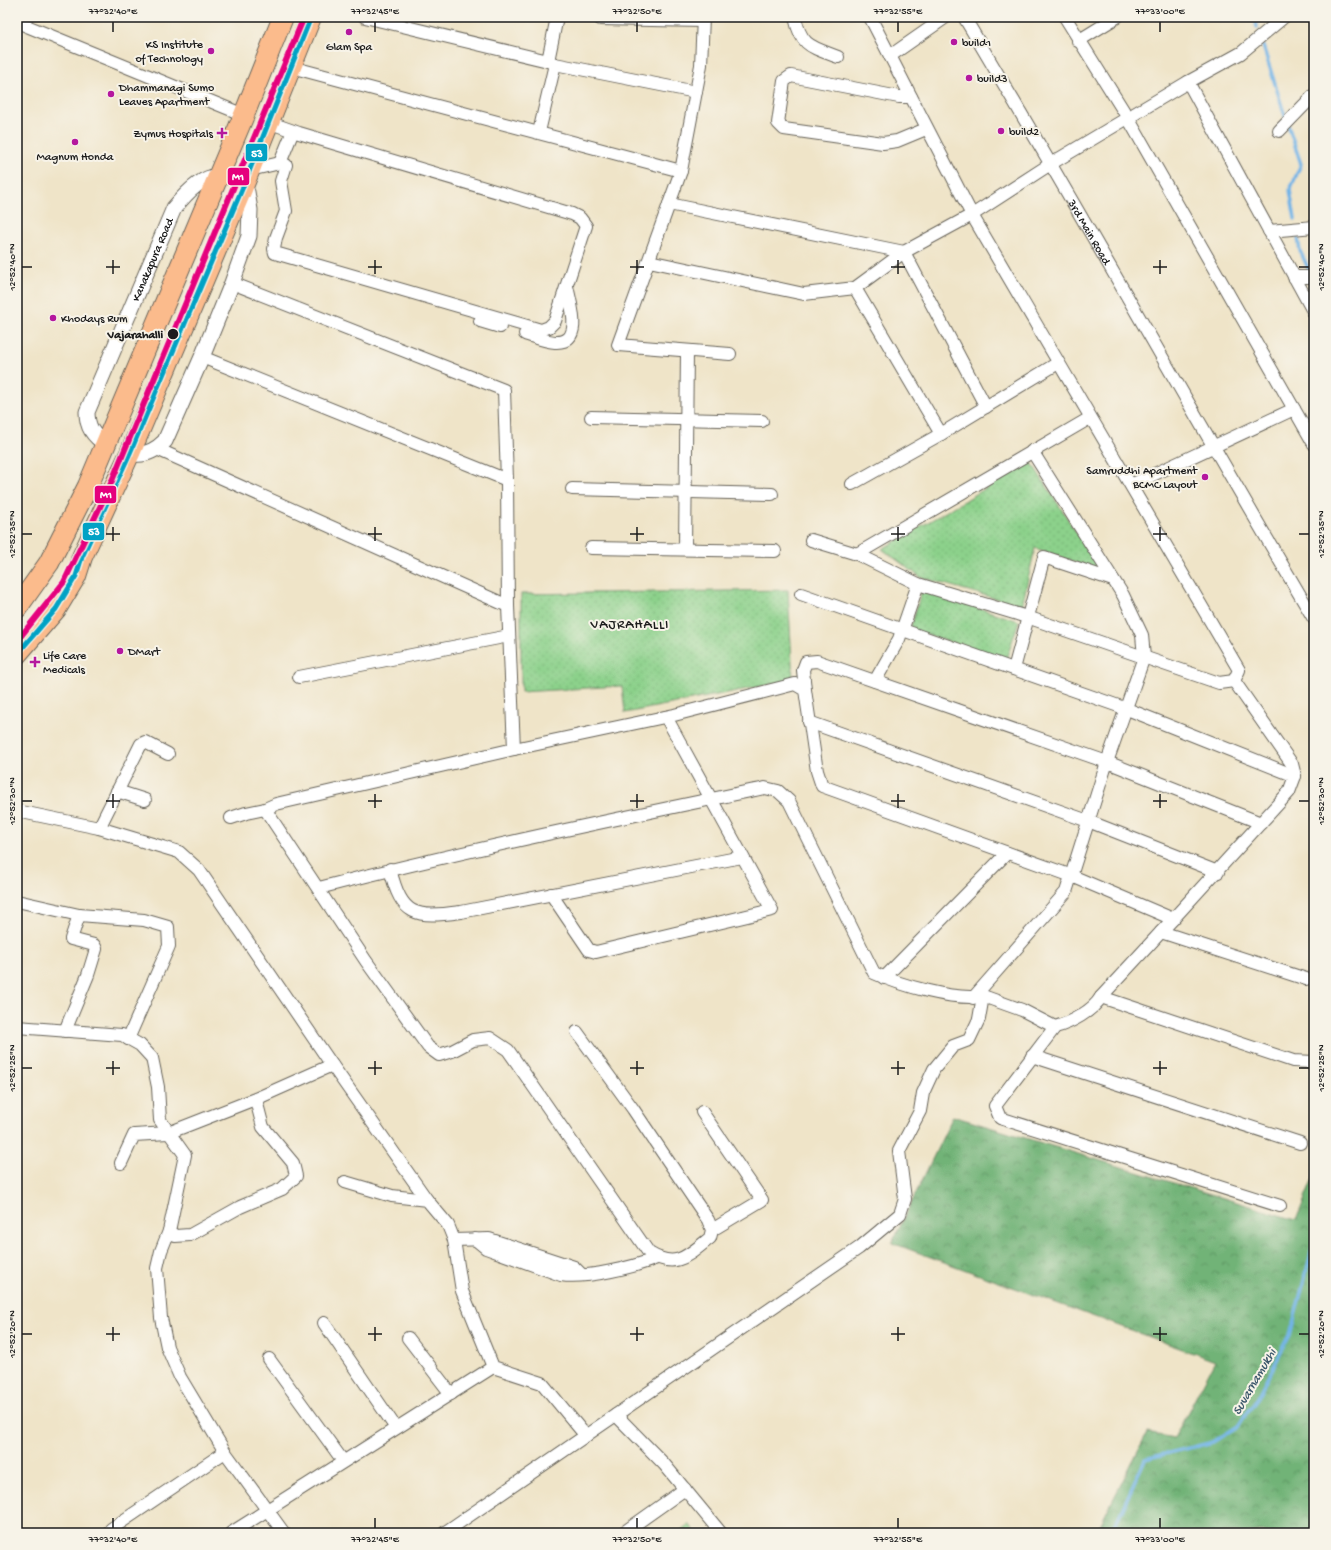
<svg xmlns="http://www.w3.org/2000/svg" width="1331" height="1550" viewBox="0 0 1331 1550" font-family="'Gochi Hand',sans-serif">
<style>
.green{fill:url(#green-dots);stroke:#547654}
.forest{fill:url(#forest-crowns);stroke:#46684a}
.cemetery{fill:url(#cemetery-stones);stroke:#547654}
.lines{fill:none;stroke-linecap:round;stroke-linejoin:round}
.stream{stroke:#71b4e7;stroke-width:3.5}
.minor-casing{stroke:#666258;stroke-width:14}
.tertiary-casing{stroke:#666258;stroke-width:17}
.trunk-casing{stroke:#666258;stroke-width:22}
.minor{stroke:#fff;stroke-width:12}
.tertiary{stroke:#fff;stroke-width:15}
.trunk{stroke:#fbbb8c;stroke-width:20}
.bus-1-casing{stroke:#f7f3e8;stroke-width:8}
.bus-1{stroke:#01a2c5;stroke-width:5}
.metro-1-casing{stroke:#f7f3e8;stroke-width:9}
.metro-1{stroke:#e5007d;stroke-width:6}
.ticks{fill:none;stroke:#1c1c1c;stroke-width:1.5}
.poi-dot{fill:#b5179e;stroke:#f7f3e8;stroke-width:1.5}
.stop-dot{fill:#1c1c1c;stroke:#f7f3e8;stroke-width:1.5}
.labels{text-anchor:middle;stroke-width:4;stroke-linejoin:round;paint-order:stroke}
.poi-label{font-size:12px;fill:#1c1c1c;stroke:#f7f3e8;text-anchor:start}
.street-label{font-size:12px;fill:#1c1c1c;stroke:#f7f3e8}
.stop-label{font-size:12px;font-weight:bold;fill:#1c1c1c;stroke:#f7f3e8;text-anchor:end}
.water-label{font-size:13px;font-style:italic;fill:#3e596d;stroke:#f7f3e8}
.quarter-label{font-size:14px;letter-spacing:1px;fill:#1c1c1c;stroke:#f7f3e8}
.line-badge{stroke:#f7f3e8;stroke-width:1.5}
.badge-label{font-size:11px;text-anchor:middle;font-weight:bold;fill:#fff}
.neatline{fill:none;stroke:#1c1c1c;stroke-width:1.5}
.ticks-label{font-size:10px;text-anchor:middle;fill:#1c1c1c}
</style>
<defs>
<pattern id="green-dots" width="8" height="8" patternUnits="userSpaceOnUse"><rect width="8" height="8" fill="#8cd18b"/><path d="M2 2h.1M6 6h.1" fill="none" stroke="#78b377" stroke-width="1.8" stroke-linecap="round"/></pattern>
<pattern id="forest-crowns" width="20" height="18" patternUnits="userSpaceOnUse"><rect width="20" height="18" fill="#71b377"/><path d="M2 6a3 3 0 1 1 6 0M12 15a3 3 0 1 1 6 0" fill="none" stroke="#5c9161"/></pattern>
<pattern id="cemetery-stones" width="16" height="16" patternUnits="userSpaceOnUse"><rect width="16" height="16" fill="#8cd18b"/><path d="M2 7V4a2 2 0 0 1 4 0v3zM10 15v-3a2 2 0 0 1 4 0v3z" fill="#78b377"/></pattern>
</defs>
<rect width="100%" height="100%" fill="#f7f3e8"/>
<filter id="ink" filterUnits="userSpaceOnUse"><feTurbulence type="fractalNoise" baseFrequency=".025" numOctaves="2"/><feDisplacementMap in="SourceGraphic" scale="8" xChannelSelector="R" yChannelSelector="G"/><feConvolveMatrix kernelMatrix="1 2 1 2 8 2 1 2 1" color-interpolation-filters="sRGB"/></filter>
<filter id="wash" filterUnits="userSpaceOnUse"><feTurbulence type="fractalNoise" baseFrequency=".012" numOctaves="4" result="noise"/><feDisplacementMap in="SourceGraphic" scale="16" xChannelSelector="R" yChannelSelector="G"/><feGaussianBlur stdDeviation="0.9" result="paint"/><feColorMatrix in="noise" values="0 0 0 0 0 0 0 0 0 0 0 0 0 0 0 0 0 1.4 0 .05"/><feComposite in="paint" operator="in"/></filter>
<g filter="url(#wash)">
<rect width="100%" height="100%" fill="#efe4c8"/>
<g class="green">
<path d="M1031 462 1102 572 1035 548 1022 606 920 577 882 549Z"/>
<path d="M788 590 793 680 625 713 622 686 521 692V594Z"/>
<path d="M922 590 1019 621 1006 660 910 629Z"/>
</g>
<path class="forest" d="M953 1116 1296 1220 1314 1177V1533H1096L1147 1433 1174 1438 1215 1361 892 1243Z"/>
<path class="cemetery" d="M689 1524 696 1533H677Z"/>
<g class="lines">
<g class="stream">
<path d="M1254 17 1257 27"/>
<path d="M1263 46 1286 119"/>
<path d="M1288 125 1301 164 1290 190 1295 219"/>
<path d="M1298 238 1300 251 1309 270"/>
<path d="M1114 1533V1527L1145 1459 1213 1442 1238 1426 1257 1399 1290 1335 1314 1242"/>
</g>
</g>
</g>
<g filter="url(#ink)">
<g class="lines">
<g class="minor-casing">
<g id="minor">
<path d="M365 17 548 61 557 17"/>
<path d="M795 17C801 47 812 47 838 57"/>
<path id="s1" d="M964 17C1083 216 1196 419 1314 619"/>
<path d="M1065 17 1128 118 1314 444"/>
<path d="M600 19 703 21"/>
<path d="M17 22 244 115"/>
<path d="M1078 41 1117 17"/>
<path d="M890 56 946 17"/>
<path d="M548 61 555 64 696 92"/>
<path d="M291 67 681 171 618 345 730 354"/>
<path d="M1188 82 1314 313"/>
<path d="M911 97H899L791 76 784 81 778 123 784 129 883 143 897 141 926 129"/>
<path d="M1279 131 1314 95"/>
<path d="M539 132 555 64"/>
<path d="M280 163 293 131"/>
<path d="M250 170 280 163 286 165 281 181 286 211 276 238 274 249 275 253 541 330 549 327 555 321 586 226 580 218 572 214 299 133 268 122"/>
<path d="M681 171 701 65 703 17"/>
<path d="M669 204 904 252 986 407"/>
<path d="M1269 231 1314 227"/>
<path d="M649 261 804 294 855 288 904 252 972 215 1052 163 1188 82 1241 53 1284 17"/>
<path d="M1294 277H1314"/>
<path d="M232 283 504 390 507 480 508 606 514 749"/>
<path d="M855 288 941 434"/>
<path d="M480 321 500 327"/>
<path d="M525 334C534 337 545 341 555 342 585 344 570 302 567 286"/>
<path d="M202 357 507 480"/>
<path d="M591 417 762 421"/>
<path d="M157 449 508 606"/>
<path d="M852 484 941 434 1058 363"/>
<path d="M1131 485 1294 409"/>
<path d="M572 489 772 494"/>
<path d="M811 540 857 554 918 584 1027 617 1219 683 1234 681"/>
<path d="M591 548 775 551"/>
<path d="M685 549 687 351"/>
<path d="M857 554 1090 418"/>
<path d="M801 594 1127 709 1295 776"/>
<path d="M1014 669 1044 557 1113 580"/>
<path d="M299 677 509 636"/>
<path d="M875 681 899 639 918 584"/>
<path d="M805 690 803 670 806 662 817 661 1107 762 1261 823"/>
<path d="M809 722 1088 821 1218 872"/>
<path d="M117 791 145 800"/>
<path d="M17 811 99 828 179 852 199 870 332 1065 427 1200 448 1225 454 1240 462 1291 493 1367 542 1383 586 1436"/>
<path d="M231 818 246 813 265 809"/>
<path d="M99 828 141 744 145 742 168 754"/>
<path d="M390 869C402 917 415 918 461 912L742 857"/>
<path d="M319 888C466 850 616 819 765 788L778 791 789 801 874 973C900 985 954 1001 983 996L979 1019 969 1040 953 1046 934 1069 923 1093 920 1111 899 1151 905 1199 900 1214 859 1248 444 1533"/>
<path d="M551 894 589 950 596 952 772 910 666 717"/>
<path d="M17 901 79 915 144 920 168 927 169 946 128 1039"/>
<path d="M1161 932 1306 979"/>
<path d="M884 978 1007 853"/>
<path d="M983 996 1022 1010 1055 1027C1070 1023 1093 1011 1101 997L1173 919"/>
<path d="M1101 997 1293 1061 1314 1062"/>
<path d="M973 998 1066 892 1107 762 1144 657 1142 635 1123 595 1032 451"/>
<path d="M17 1027 122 1035 140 1045 152 1058 158 1087 160 1120 185 1155 169 1231 175 1236 190 1235 240 1207 282 1189 296 1176 293 1163 263 1127 257 1104 260 1097 332 1065"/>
<path d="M1055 1027 995 1106 1000 1118 1280 1206"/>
<path d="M65 1031 88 975 96 949 94 945 71 939 79 915"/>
<path d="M577 1032 633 1109 708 1220 712 1230 710 1238C688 1255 677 1270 649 1253L508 1050 490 1038 473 1040 452 1051 439 1055 428 1047 366 961 265 809 276 804 514 749 674 715 795 684 805 690 817 771 822 786 1072 876 1173 919 1289 792 1295 776 1292 764 1234 681 1239 670 972 215 870 17"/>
<path d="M1032 1056 1300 1143"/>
<path d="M702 1112 762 1200 712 1230"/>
<path d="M121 1163 134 1135 168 1133 260 1097"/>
<path d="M345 1182 392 1196 427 1200"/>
<path d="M169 1231 161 1251 157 1268 161 1318 167 1347 180 1377 225 1452 284 1533"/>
<path d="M475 1239 486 1248 561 1275C586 1279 634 1267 657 1258"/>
<path d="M454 1240 489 1239 574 1267 582 1275"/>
<path d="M324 1323 396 1428"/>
<path d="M408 1338 451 1394"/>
<path d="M269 1359 343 1461"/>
<path d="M616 1415 664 1464 721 1533"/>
<path d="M111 1529 225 1452"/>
<path d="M231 1533 493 1367"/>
<path d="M623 1533 685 1489"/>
</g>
</g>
<g class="tertiary-casing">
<g id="tertiary">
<path id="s2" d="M106 444C93 436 87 427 87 412L174 208C183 197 202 175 217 177"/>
<path d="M130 453C144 457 155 451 165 441L202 357 232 283 249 236 250 210 247 192 242 189"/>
</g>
</g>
<g class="trunk-casing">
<g id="trunk">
<path d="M17 608 49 563 88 486 244 115 283 17"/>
<path d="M17 654 56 609 76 576 82 557 130 453 242 189 311 17"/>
</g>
</g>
<use href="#minor" class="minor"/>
<use href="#tertiary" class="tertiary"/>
<use href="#trunk" class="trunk"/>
<g class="bus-1-casing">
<path id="bus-1" d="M17 654 56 609 76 576 82 557 130 453 242 189 311 17"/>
</g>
<use href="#bus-1" class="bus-1"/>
<g class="metro-1-casing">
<path id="metro-1" d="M17 641 64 582 109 488 304 17"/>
</g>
<use href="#metro-1" class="metro-1"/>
</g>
</g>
<path class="ticks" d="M113 22V32M375 22V32M637 22V32M898 22V32M1160 22V32M113 260V274M375 260V274M637 260V274M898 260V274M1160 260V274M22 267H32M106 267H120M368 267H382M630 267H644M891 267H905M1153 267H1167M1299 267H1309M113 527V541M375 527V541M637 527V541M898 527V541M1160 527V541M22 534H32M106 534H120M368 534H382M630 534H644M891 534H905M1153 534H1167M1299 534H1309M113 794V808M375 794V808M637 794V808M898 794V808M1160 794V808M22 801H32M106 801H120M368 801H382M630 801H644M891 801H905M1153 801H1167M1299 801H1309M113 1061V1075M375 1061V1075M637 1061V1075M898 1061V1075M1160 1061V1075M22 1068H32M106 1068H120M368 1068H382M630 1068H644M891 1068H905M1153 1068H1167M1299 1068H1309M113 1327V1341M375 1327V1341M637 1327V1341M898 1327V1341M1160 1327V1341M22 1334H32M106 1334H120M368 1334H382M630 1334H644M891 1334H905M1153 1334H1167M1299 1334H1309M113 1518V1528M375 1518V1528M637 1518V1528M898 1518V1528M1160 1518V1528"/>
<g class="poi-dot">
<circle cx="349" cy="32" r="4"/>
<circle cx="954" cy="42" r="4"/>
<circle cx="211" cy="51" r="4"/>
<circle cx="969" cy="78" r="4"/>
<circle cx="111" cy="94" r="4"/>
<circle cx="1001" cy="131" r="4"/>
<path d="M220 127h4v4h4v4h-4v4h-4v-4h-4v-4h4z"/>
<circle cx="75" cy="142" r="4"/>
<circle cx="53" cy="318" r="4"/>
<circle cx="1205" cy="477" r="4"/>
<circle cx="120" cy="651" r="4"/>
<path d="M33 656h4v4h4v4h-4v4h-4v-4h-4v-4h4z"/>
</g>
<circle class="stop-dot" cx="173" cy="334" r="6"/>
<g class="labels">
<g class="poi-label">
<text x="962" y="46">build1</text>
<text x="203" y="48" text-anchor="end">KS Institute<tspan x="203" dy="14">of Technology</tspan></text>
<text x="349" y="50" text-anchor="middle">Glam Spa</text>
<text x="977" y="82">build3</text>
<text x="119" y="91">Dhammanagi Sumo<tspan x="119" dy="14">Leaves Apartment</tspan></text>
<text x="1009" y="135">build2</text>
<text x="213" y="137" text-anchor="end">Zymus Hospitals</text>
<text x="75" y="160" text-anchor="middle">Magnum Honda</text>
<text x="61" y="322">Khodays Rum</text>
<text x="1197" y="474" text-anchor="end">Samruddhi Apartment<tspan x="1197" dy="14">BCMC Layout</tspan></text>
<text x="128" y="655">DMart</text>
<text x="43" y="659">Life Care<tspan x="43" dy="14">Medicals</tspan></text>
</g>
<g class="street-label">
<text dy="4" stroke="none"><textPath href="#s1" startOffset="249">3rd Main Road</textPath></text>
<text dy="4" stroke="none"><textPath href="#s2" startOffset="205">Kanakapura Road</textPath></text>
</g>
<g class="stop-label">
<text x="163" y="338">Vajarahalli</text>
</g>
<g class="water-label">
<text transform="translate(1253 1381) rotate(-60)" y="5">Suvarnamukhi</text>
</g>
<g class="quarter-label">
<text x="630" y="628">VAJRAHALLI</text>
</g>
</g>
<g class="line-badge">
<rect x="245" y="143" width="23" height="19" rx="4" fill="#01a2c5"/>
<rect x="227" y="167" width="23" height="19" rx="4" fill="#e5007d"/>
<rect x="94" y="485" width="23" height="19" rx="4" fill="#e5007d"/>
<rect x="82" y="522" width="23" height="19" rx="4" fill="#01a2c5"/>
</g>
<g class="badge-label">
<text x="257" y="157">53</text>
<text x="238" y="180">M1</text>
<text x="106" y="498">M1</text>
<text x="94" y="535">53</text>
</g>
<rect width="1331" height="1550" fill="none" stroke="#f7f3e8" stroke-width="44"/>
<rect x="22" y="22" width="1287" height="1506" class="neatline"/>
<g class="ticks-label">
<text x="113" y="14">77°32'40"E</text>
<text x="375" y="14">77°32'45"E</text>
<text x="637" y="14">77°32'50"E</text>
<text x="898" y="14">77°32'55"E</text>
<text x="1160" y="14">77°33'00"E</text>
<text transform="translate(11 267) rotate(-90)" y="4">12°52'40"N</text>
<text transform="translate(1320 267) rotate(-90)" y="4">12°52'40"N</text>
<text transform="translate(11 534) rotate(-90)" y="4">12°52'35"N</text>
<text transform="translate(1320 534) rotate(-90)" y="4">12°52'35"N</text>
<text transform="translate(11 801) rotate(-90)" y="4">12°52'30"N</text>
<text transform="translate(1320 801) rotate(-90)" y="4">12°52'30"N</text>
<text transform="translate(11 1068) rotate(-90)" y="4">12°52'25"N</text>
<text transform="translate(1320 1068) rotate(-90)" y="4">12°52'25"N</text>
<text transform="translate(11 1334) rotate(-90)" y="4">12°52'20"N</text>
<text transform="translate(1320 1334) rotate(-90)" y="4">12°52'20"N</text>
<text x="113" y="1542">77°32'40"E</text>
<text x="375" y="1542">77°32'45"E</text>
<text x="637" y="1542">77°32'50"E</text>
<text x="898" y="1542">77°32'55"E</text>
<text x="1160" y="1542">77°33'00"E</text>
</g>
</svg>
